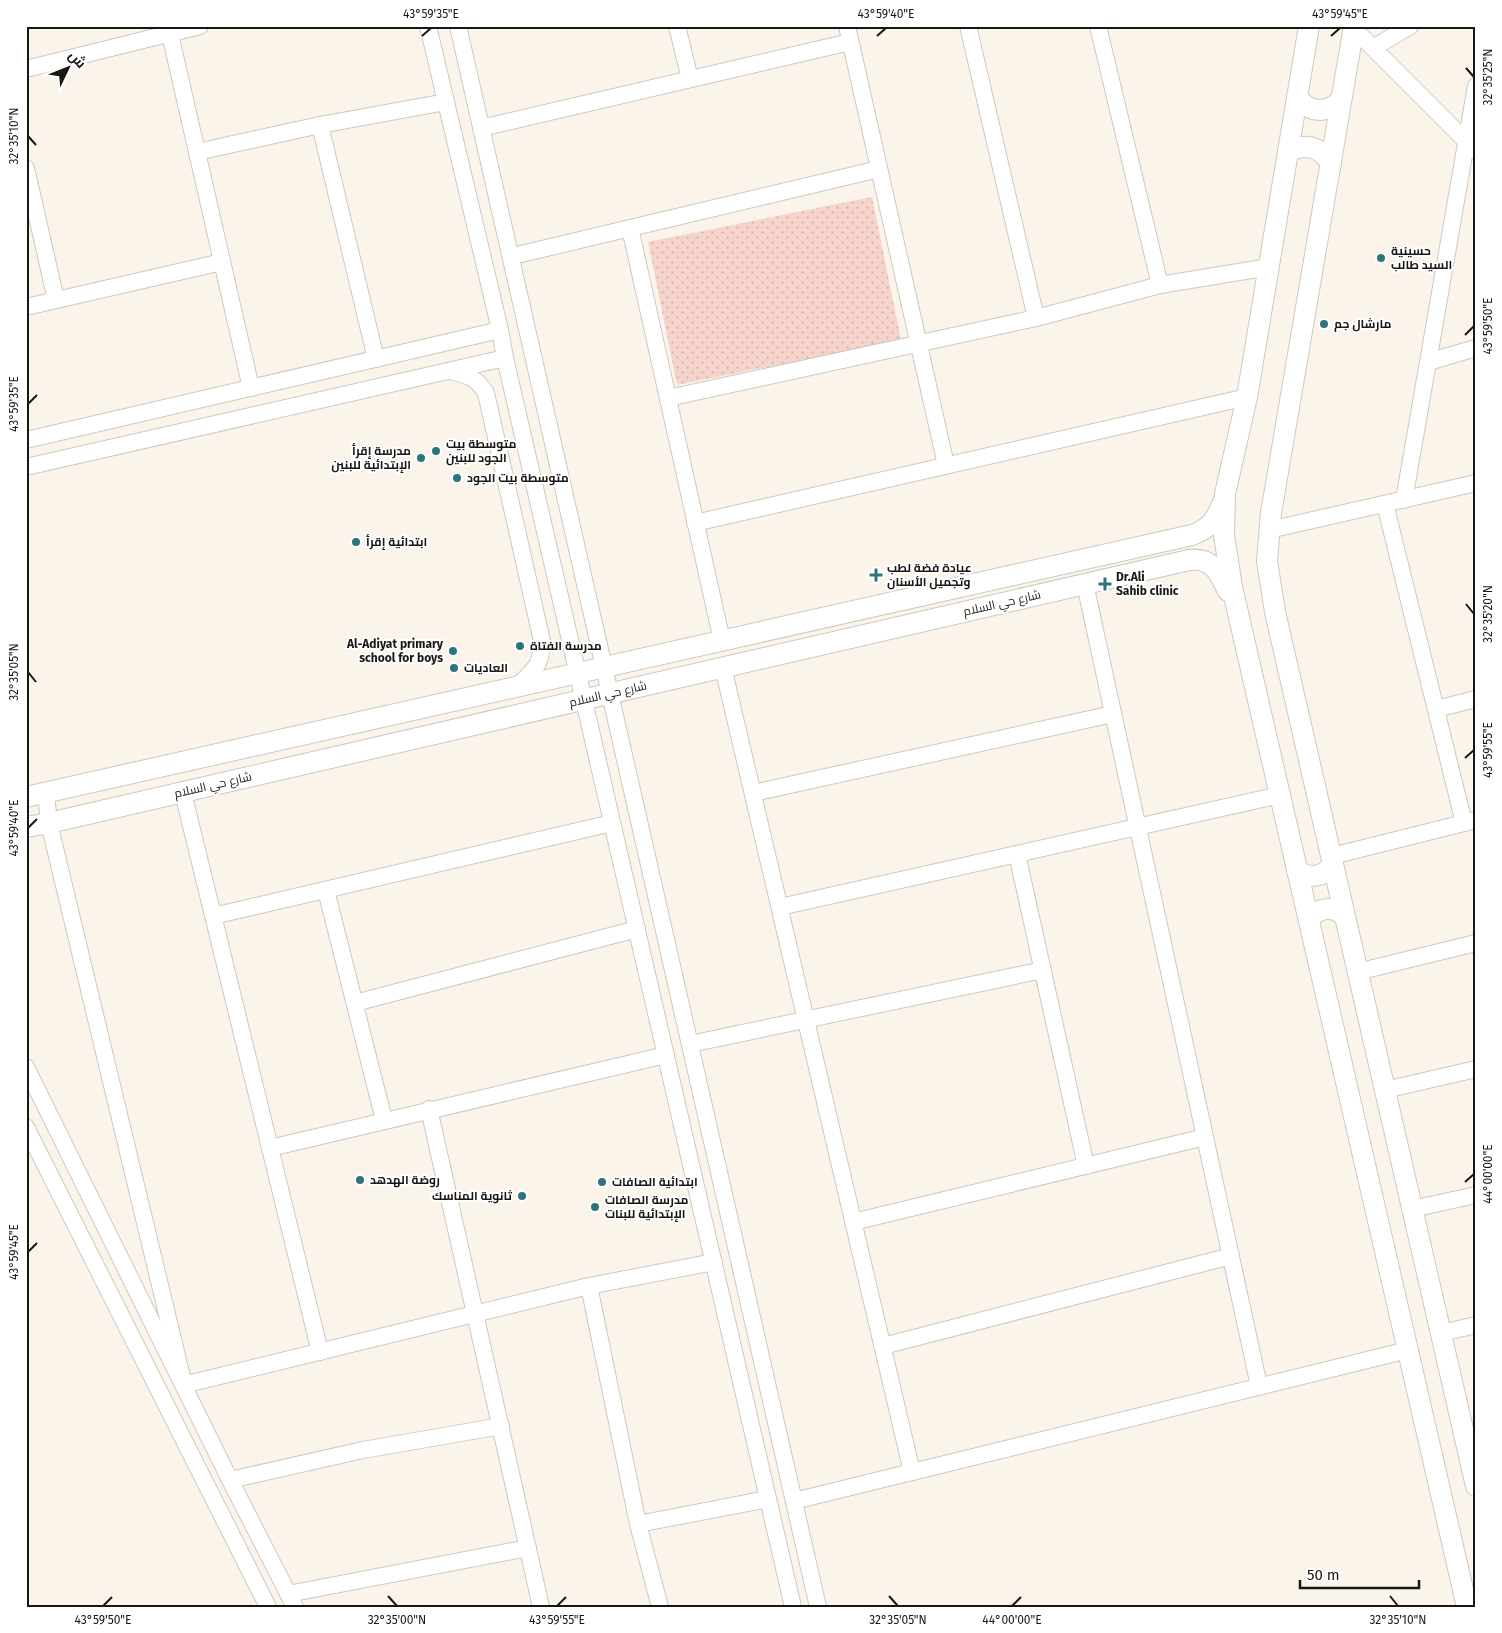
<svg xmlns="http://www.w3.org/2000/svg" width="1502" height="1633" viewBox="0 0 1502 1633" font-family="'Fira Sans',Cairo,sans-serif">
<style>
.park{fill:url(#park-dots)}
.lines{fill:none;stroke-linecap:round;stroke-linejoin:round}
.minor-casing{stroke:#cec9c0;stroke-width:18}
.major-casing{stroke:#cec9c0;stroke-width:22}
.minor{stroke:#fff;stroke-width:16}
.major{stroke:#fff;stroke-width:20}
.ticks{fill:none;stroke:#191714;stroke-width:2}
.poi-dot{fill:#2c757c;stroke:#fff;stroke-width:2}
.labels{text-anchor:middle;stroke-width:4;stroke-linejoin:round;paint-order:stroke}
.poi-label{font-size:12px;font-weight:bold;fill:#191714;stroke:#fff;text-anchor:start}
.street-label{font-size:12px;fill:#191714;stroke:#fff}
.neatline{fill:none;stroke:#191714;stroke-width:2}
.ticks-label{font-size:12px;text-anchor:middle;fill:#191714}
</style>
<defs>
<pattern id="park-dots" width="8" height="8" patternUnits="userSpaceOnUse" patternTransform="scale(1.25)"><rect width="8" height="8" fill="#f6d3cb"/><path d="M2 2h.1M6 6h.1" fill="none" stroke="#d2b4ad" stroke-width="1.8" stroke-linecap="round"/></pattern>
</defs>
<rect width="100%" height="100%" fill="#faf4eb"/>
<path class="park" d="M872 197 901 340 677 385 648 242Z"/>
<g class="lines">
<g class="minor-casing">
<g id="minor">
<path d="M428 26 500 330 505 358 793 1607"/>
<path d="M458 26 818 1607"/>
<path d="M677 26 690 79"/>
<path d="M847 26 946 465"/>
<path d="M968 26 1036 318"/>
<path d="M1098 26 1160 285"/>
<path d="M1353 28 1476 151"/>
<path d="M170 34 251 388"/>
<path d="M1373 48 1410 26"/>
<path d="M26 69 200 26"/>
<path d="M320 125 376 359"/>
<path d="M481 128 850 42"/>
<path d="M197 152 320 125 446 102"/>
<path d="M26 168 56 300"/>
<path d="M630 228 722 641"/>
<path d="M521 254 879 169"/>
<path d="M26 307 222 262"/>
<path d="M1428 362 1476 348"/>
<path d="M450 371C467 375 476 377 486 393L542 641C542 666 533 671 516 687"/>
<path d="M668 398 1036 318 1160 285 1269 267"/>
<path d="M26 440 500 330"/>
<path d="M26 467 505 358"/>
<path d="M1404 500 1476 86"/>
<path d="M1385 504 1464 823"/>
<path d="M695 523 1247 397"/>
<path d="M1269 530 1476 483"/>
<path d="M1085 584 1259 1386"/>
<path d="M723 667 912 1472"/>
<path d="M1436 709 1476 699"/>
<path d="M46 793 49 823 184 1385"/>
<path d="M183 793 320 1352"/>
<path d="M753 793 1113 714"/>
<path d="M1017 854 1086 1166"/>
<path d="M1332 856 1476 820"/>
<path d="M326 890 384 1120"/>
<path d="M780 907 1280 795"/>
<path d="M213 916 612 823"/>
<path d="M1357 972 1476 943"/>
<path d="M355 1003 637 929"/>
<path d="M690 1044 1043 970"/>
<path d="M26 1067 230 1480 295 1607"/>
<path d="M1385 1090 1476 1069"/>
<path d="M429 1109 541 1607"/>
<path d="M26 1127 268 1607"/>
<path d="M270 1148 666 1055"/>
<path d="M1412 1209 1476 1195"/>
<path d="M853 1222 1205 1137"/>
<path d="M589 1286 638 1524 660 1607"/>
<path d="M1441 1333 1476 1325"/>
<path d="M883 1346 1231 1256"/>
<path d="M183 1385 589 1286 714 1262"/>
<path d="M230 1480 363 1450 501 1426"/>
<path d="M794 1501 1408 1350"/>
<path d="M638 1524 768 1499"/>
<path d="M288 1594 528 1548"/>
</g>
</g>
<g class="major-casing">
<g id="major">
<path d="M1309 26 1247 397 1225 494 1224 535 1232 587 1467 1607"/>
<path d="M1354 26 1271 513 1267 561 1275 612 1476 1486"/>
<path d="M1297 98C1310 113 1327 114 1341 100"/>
<path d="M1288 152C1306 142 1321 147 1331 164"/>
<path d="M26 797 1192 535C1209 529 1217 519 1223 502"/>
<path d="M26 827 49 823 1189 560C1212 557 1219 572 1228 591"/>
<path d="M1297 871C1311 879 1323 877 1333 865"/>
<path d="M1309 919C1319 907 1332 906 1344 915"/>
</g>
</g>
<use href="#minor" class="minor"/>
<use href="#major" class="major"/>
</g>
<path class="ticks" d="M422 36 431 28M877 36 886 28M1331 36 1340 28M1466 68 1474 77M28 136 36 145M1465 335 1474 326M28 404 37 395M1466 604 1474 614M28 672 36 682M1465 758 1474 750M28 828 37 819M1465 1182 1474 1174M28 1252 37 1243M388 1596 397 1606M889 1596 898 1606M1390 1596 1398 1606M103 1606 112 1597M557 1606 566 1597M1012 1606 1021 1597"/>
<g class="poi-dot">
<circle cx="1381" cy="258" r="5"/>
<circle cx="1324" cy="324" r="5"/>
<circle cx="436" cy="451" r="5"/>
<circle cx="421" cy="458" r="5"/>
<circle cx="457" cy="478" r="5"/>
<circle cx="356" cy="542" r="5"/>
<path d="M873.5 567.5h5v5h5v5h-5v5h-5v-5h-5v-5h5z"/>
<path d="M1102.5 576.5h5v5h5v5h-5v5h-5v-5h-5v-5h5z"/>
<circle cx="520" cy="646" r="5"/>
<circle cx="453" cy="651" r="5"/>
<circle cx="454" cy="668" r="5"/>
<circle cx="360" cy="1180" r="5"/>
<circle cx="602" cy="1182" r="5"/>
<circle cx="522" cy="1196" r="5"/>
<circle cx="595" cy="1207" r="5"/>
</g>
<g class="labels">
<g class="poi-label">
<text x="1391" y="255">حسينية<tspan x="1391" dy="14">السيد طالب</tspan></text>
<text x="1334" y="328">مارشال جم</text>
<text x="446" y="448">متوسطة بيت<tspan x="446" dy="14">الجود للبنين</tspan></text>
<text x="411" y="455" text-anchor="end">مدرسة إقرأ<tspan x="411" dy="14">الإبتدائية للبنين</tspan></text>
<text x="467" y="482">متوسطة بيت الجود</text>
<text x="366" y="546">ابتدائية إقرأ</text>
<text x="887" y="572">عيادة فضة لطب<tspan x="887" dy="14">وتجميل الأسنان</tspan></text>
<text x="1116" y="581">Dr.Ali<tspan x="1116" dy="14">Sahib clinic</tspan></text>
<text x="443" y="648" text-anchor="end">Al-Adiyat primary<tspan x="443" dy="14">school for boys</tspan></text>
<text x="530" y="650">مدرسة الفتاة</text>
<text x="464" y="672">العاديات</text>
<text x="370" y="1184">روضة الهدهد</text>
<text x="612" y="1186">ابتدائية الصافات</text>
<text x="512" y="1200" text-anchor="end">ثانوية المناسك</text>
<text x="605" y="1204">مدرسة الصافات<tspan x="605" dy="14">الإبتدائية للبنات</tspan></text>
</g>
<g class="street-label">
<text transform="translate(1002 603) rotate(-13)" y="4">شارع حي السلام</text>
<text transform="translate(608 694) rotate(-13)" y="4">شارع حي السلام</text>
<text transform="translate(213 785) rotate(-13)" y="4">شارع حي السلام</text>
</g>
</g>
<rect width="1502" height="1633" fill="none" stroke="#ffffff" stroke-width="55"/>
<g transform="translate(68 68) rotate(47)" stroke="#ffffff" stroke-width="4" paint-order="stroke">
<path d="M0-4L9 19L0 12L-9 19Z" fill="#191714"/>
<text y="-8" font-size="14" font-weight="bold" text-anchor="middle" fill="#191714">ش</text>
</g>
<path d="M1300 1580v8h119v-8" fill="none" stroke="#191714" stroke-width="2.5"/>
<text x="1307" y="1580" font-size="15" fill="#191714" stroke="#ffffff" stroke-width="4" paint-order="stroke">50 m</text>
<rect x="28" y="28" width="1446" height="1578" class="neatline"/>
<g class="ticks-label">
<text x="431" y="18">43°59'35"E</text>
<text x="886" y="18">43°59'40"E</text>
<text x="1340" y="18">43°59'45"E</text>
<text transform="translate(1488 77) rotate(-90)" y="4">32°35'25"N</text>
<text transform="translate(14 136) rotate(-90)" y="4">32°35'10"N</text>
<text transform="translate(1488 326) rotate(-90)" y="4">43°59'50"E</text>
<text transform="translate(14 404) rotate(-90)" y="4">43°59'35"E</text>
<text transform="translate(1488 614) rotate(-90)" y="4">32°35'20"N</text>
<text transform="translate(14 672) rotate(-90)" y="4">32°35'05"N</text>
<text transform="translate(1488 750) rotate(-90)" y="4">43°59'55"E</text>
<text transform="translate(14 828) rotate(-90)" y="4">43°59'40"E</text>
<text transform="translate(1488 1174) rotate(-90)" y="4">44°00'00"E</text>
<text transform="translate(14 1252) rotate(-90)" y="4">43°59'45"E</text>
<text x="103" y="1624">43°59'50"E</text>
<text x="397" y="1624">32°35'00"N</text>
<text x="557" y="1624">43°59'55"E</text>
<text x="898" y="1624">32°35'05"N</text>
<text x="1012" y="1624">44°00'00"E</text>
<text x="1398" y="1624">32°35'10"N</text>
</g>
</svg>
